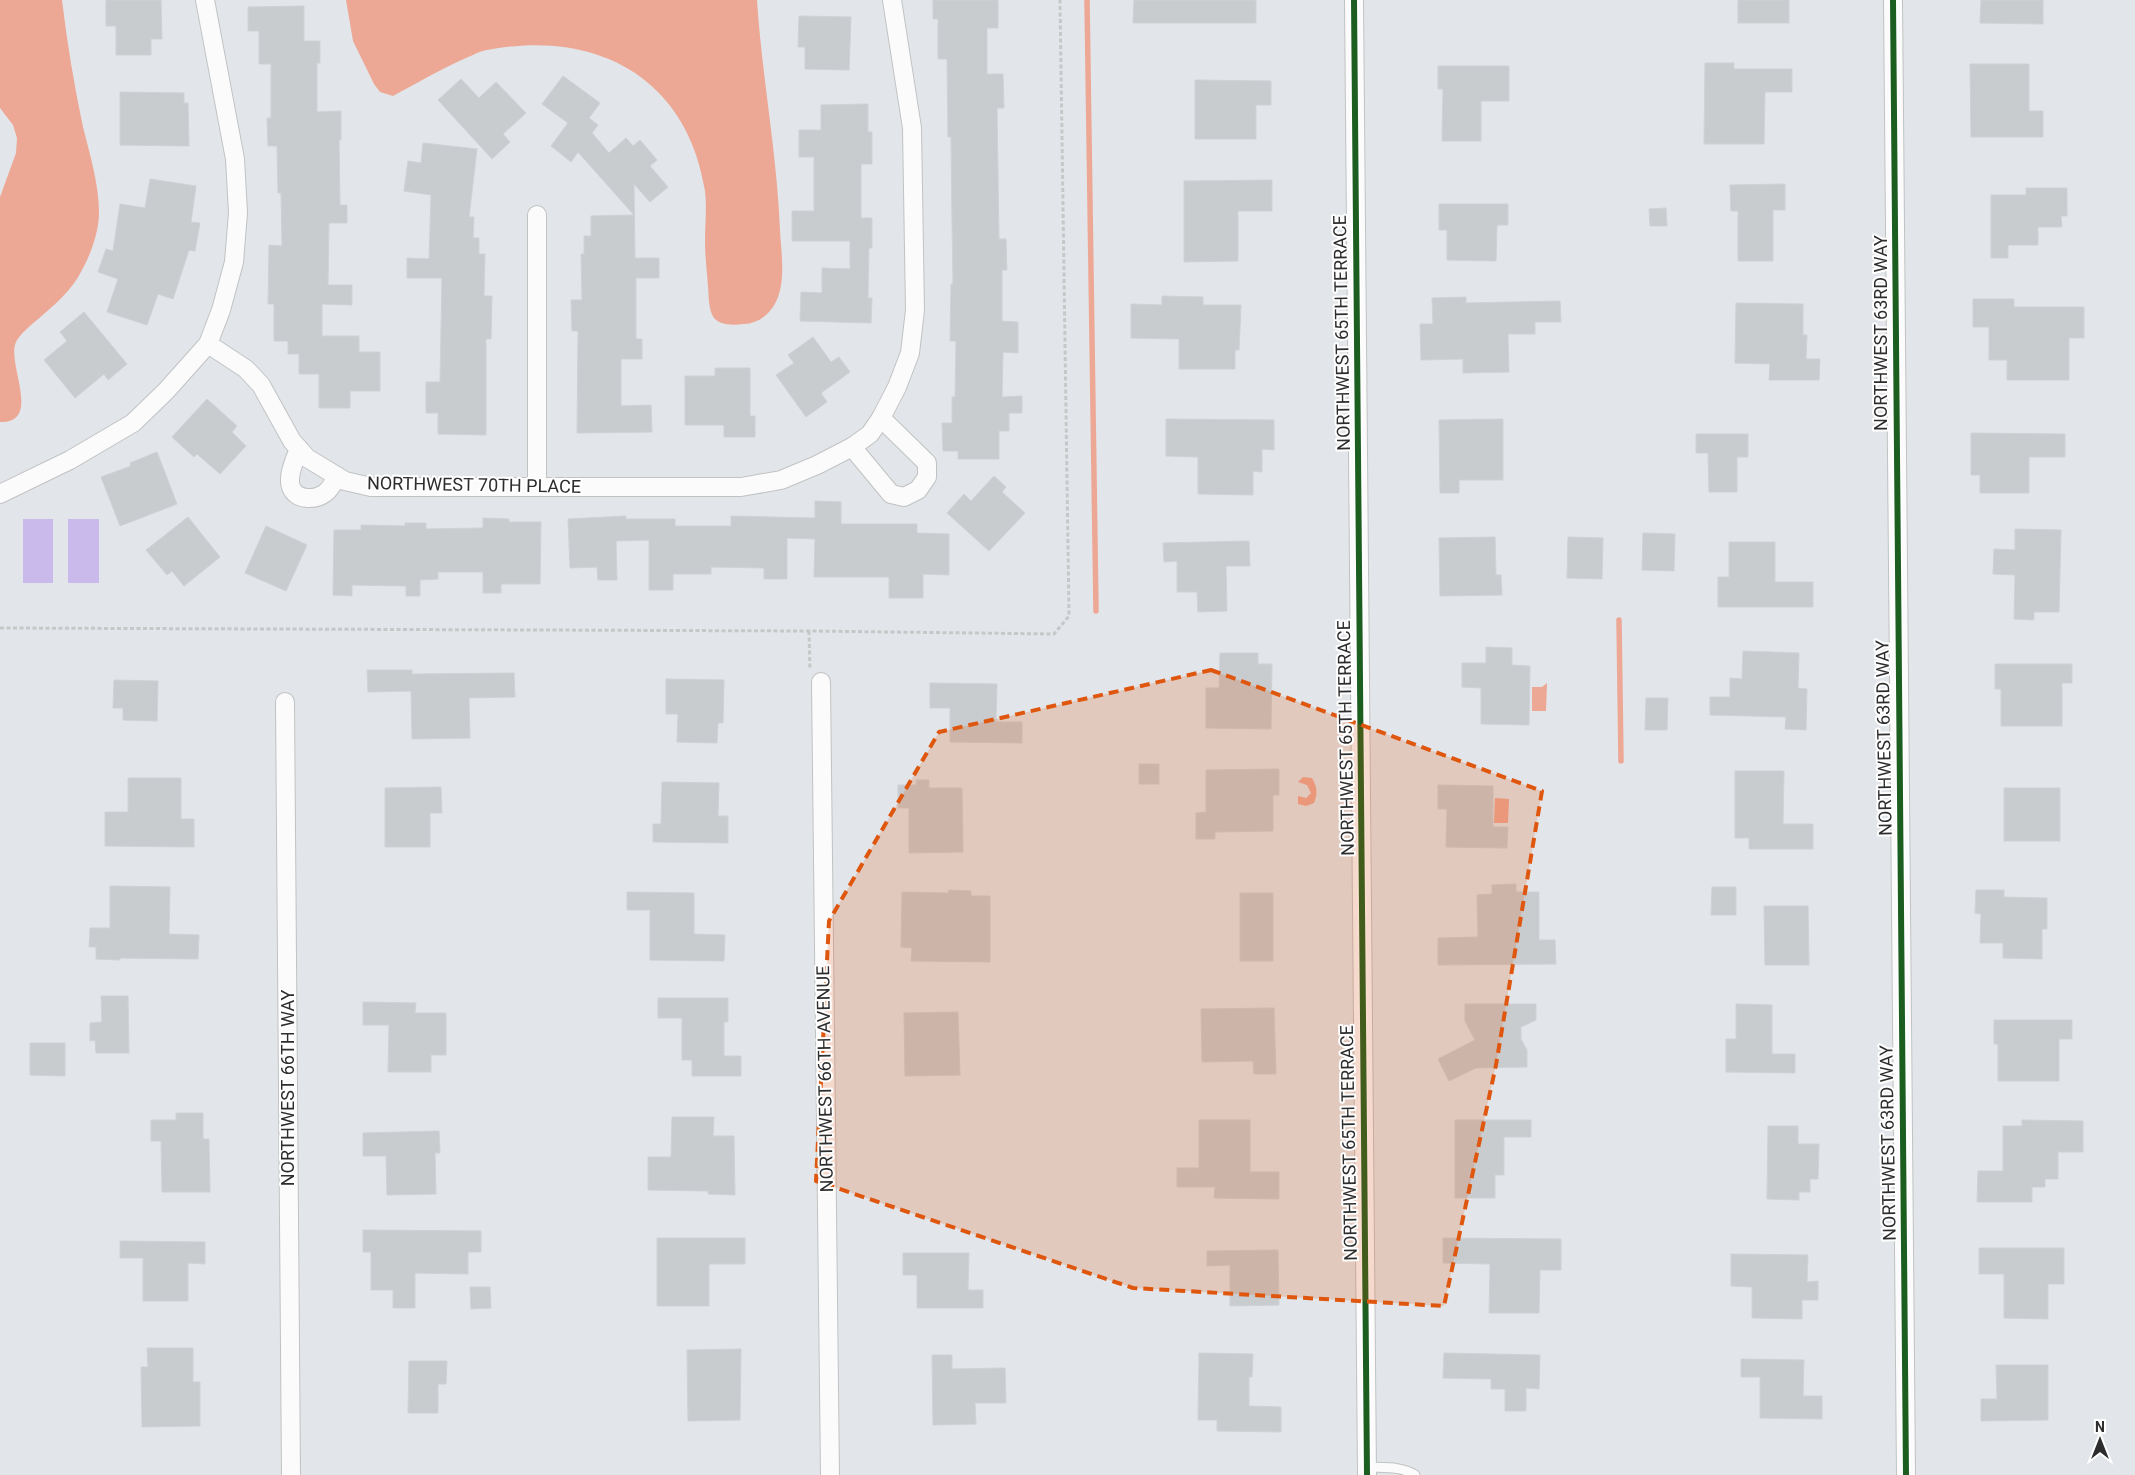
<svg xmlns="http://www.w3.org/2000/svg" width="2135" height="1475" viewBox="0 0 2135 1475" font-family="Roboto,sans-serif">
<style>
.pitch{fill:#cabaec}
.water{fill:#eda895}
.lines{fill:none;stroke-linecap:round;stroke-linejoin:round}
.stream{stroke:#eda895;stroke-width:5.5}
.building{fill:#c9cccf;stroke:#ced1d5}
.lane-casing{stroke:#c1c2c2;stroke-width:11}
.street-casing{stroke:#c1c2c2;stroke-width:20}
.path{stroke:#c6c7c7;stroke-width:3;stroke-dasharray:4 2.5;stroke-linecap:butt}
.lane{stroke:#fbfbfc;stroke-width:9}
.street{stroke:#fbfbfc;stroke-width:18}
.cycleway-casing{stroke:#fff;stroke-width:9}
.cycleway{stroke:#1b5e20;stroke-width:6}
.marked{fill:#df570e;fill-opacity:0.2;stroke:#df570e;stroke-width:4;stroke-dasharray:10 6;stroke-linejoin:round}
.labels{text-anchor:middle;stroke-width:4;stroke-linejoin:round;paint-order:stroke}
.street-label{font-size:18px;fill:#2d2d2d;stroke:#fff}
</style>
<rect width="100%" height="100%" fill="#e2e6ea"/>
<g class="pitch">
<rect x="23" y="519" width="30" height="64"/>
<rect x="68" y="519" width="31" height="64"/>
</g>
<g class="water">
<path d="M0 0H62C67 42 74 85 83 127 90 155 99 184 99 213 99 231 91 254 82 270 72 291 54 305 37 320 30 326 20 334 16 342 6 363 43 423 0 422V197L16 153 17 138 13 125 0 108Z"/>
<path d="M346 0H757C762 77 777 153 780 230 781 250 785 275 779 294 774 311 761 323 744 324 734 325 721 326 714 318 708 309 709 296 708 287 707 272 705 256 705 241 705 225 707 207 705 191 687 77 596 29 487 50 480 51 473 55 466 58 441 69 417 83 393 96L380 92 374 84 353 41Z"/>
<path d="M1547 683 1546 711H1532V687H1542Z"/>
<path d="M1303 777 1312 778C1317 787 1318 793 1314 803L1306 806 1298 804V796L1306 798 1311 793 1307 785 1298 782Z"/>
<path d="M1495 798 1509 799 1508 823H1494Z"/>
</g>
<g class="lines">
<g class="stream">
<path d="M1087 0 1096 611"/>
<path d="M1619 620 1621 761"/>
</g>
</g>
<g class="building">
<path d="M106 0H161L162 39H151V55H116V26H106Z"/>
<path d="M933 0H998V28H987V74H1003L1004 108H997L999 239H1006L1007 270H1002V321L1018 322V353L1003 352 1002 397 1022 396V413H1009V431H999V459H958V451H943L942 423H952V397H955L956 341H950L951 284H953L952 222 951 137H948L947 59H938V19H933Z"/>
<path d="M1134 0H1256V23H1133Z"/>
<rect x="1738" y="0" width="51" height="23"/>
<path d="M1981 0H2043V24L1980 23Z"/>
<path d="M304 6V41H320V63H317V112L341 111V140H339L340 205H347V223H329L328 285H352V305L322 304V336H359V352H380V391H350V408H319V374H299V354H288V341H274V304H268L269 245 282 246 281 193H278L277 146H268L267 118H271V64H259V31H248V7Z"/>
<path d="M799 16 851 17 849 70 805 69V47H798Z"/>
<path d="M1705 63H1734V69H1792V92H1765L1764 144H1704Z"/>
<path d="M1970 64H2029V111H2043V137H1971Z"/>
<path d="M1438 66H1509V101H1481V141H1442L1443 89H1438Z"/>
<path d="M563 76 600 103 589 118 598 125 592 133 609 153 626 138 633 146 640 140 657 160 650 166 668 187 650 202 634 184 635 258H659V278H636V339H642V359H621V406L651 405 652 432 577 433 578 331H572L571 300H582L581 254H584V236H591V216L634 215 578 152 571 162 551 146 568 123 542 104Z"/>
<path d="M461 79 479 98 496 82 526 113 503 134 510 142 492 159 438 100Z"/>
<path d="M1195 80 1271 81V105H1256V139H1195Z"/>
<path d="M120 92 184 93V103H188L189 146 120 145Z"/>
<path d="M868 104V132H872V164H861V218H872V248H869L868 298H872L871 323 800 321 801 292 822 293V268L850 269V241H792V211H814V157H799V130H821V105Z"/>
<path d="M423 143 477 149 469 217H474L473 238H479V254H485L484 296H492L491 339H486V435L438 434V413H426V382H440L442 278H407V258L429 259 431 195 404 191 408 161 421 163Z"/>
<path d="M150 179 196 186 191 222 200 223 195 251 189 250 173 299 158 294 147 325 107 312 118 279 98 272 106 249 113 251 120 204 145 208Z"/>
<path d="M1272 180V211H1238V261L1184 262V181Z"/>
<path d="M1785 184V210H1773V261H1738V211H1731L1730 185Z"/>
<path d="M2026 188H2067V216H2061L2062 227H2038V245H2008V258H1991V195H2026Z"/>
<path d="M1439 204H1508V225H1497L1496 261 1447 260V230H1439Z"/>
<path d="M1666 208 1667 226H1650L1649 209Z"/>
<path d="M1162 296 1203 297V305H1241L1239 350H1235V369H1179V339L1131 338V304L1162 305Z"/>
<path d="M1466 297V303L1560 301 1561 322H1535V334H1508L1509 372 1463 373V359L1421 360 1420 324H1433L1432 298Z"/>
<path d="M1973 299H2014V307H2084V338H2069V380H2007V360H1989V327H1973Z"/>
<path d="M1736 303 1803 304V335H1807L1806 359H1820L1819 380H1769L1770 364 1735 363Z"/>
<path d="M84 312 127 364 108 380 104 374 75 398 44 360 67 341 60 332Z"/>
<path d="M813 337 831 362 839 357 850 372 821 393 827 402 806 417 776 375 794 363 788 355Z"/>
<path d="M715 368H750V416H755V437H724V425H685V376H715Z"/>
<path d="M207 399 237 426 232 432 246 446 220 474 197 454 194 457 172 437Z"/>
<path d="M1166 419 1274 420V450L1262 449V472L1253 471V495L1198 494V457L1166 456Z"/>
<path d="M1503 419V480H1459V493H1440L1439 420Z"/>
<path d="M1971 433 2065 434V457H2029V493H1980V475H1971Z"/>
<path d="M1696 434H1748V457H1737V492H1709L1708 453H1696Z"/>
<path d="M157 452 177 504 120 526 101 477 131 466 130 463Z"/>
<path d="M994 476 1006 487 1002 492 1025 513 989 551 947 513 964 494 971 501Z"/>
<path d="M815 501 841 502V524H917V533L949 534V575L923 574V598H889V577H814L815 539 787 538V579H764V568L711 567V574H673V590H649V540L616 541 617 580H598L597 567 570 568 568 519 626 516V519H675V526H731V516L815 518Z"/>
<path d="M188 517 220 557 184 586 172 571 167 575 146 550Z"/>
<path d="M483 518 509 519V522H541L540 584H501V593H483V572H438V579L420 580V596H406V586L352 585V596L333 595 334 530H361V525L405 526V523H426V529L483 528Z"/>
<path d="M266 526 307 545 286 591 245 573Z"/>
<path d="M2015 529 2061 530 2059 612H2034V620L2014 619 2015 575 1993 574 1994 549 2015 550Z"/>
<path d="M1643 533 1675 534 1674 571 1642 570Z"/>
<path d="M1495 537 1496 575H1501L1502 595 1440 596 1439 538Z"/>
<path d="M1568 537 1603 538 1602 579 1567 578Z"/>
<path d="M1249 541 1250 566H1226L1227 611 1198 612 1197 592H1177V561L1164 562 1163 543Z"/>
<path d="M1729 542H1775V582H1813V607H1718V577H1729Z"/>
<path d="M1486 647 1512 648V665L1530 666 1529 725 1481 724V688L1462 687V663H1486Z"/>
<path d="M1743 651 1799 653 1798 688 1807 689 1806 730 1785 729 1786 717 1710 715V697H1730V678L1742 679Z"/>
<path d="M1220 653H1258V664H1272L1271 729 1206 728V688H1219Z"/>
<path d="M1995 664H2072V683H2062V726H2001V689H1995Z"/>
<path d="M367 670H412V674L514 673 515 697 469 698 470 738 412 739 411 691 368 692Z"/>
<path d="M666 679 724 680 723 723H718L717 743 677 742 678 714H666Z"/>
<path d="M114 680 158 681 157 721 123 720V708H113Z"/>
<path d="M930 683 997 684 996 722H1022V743L950 742V708H930Z"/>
<path d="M1646 698H1668L1667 730H1645Z"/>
<rect x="1139" y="764" width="20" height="20"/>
<path d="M1279 769V795H1273V831L1215 832V839H1196V813L1206 812V770Z"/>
<path d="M1735 771H1784L1783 824H1813V849H1749V838H1735Z"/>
<path d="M128 778H181V819H194V847L105 846V812H128Z"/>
<path d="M916 780H929V788H962L963 852 909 853V808H898V785H916Z"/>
<path d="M662 782 719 783 718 816H728V843L653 842V824H661Z"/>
<path d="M1438 785 1493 786V827H1508L1507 848 1446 847 1447 809H1438Z"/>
<path d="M441 787 442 813H430V847H385V788Z"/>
<rect x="2004" y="788" width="56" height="53"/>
<path d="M1516 884V892H1539V940H1555L1556 964 1438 965V938L1478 937 1477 895 1492 894V885Z"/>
<path d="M110 886 170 887 169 934 199 935 198 959 120 958V960L96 959V947H89L90 928H110Z"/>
<path d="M1712 887H1736V915H1711Z"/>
<path d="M949 890 971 891V896H990V962L911 961 912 948 901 947 902 892 948 893Z"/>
<path d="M1976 890H2004V897L2047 898V929H2042V959L2003 958V943H1980L1981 914 1975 913Z"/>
<path d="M627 892 694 893V934L725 935 724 961 650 960V910H627Z"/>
<rect x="1240" y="893" width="33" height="68"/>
<path d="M1764 906H1808L1809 965H1765Z"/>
<path d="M101 996H128L129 1053H96L95 1040 90 1041V1023L102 1022Z"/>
<path d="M658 998H728V1022H724V1056H741V1076H692V1060H682V1018H658Z"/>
<path d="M363 1002 416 1003 415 1013H446V1055H431V1072H388L389 1025H363Z"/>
<path d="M1465 1004H1536V1020L1521 1027V1039L1527 1050V1067L1476 1068 1449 1081 1438 1059 1475 1040 1465 1021Z"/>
<path d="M1736 1004 1772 1005V1054H1795V1073L1726 1072V1039H1736Z"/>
<path d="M1274 1008 1276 1074H1254L1253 1061 1202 1062 1201 1009Z"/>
<path d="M958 1012 960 1075 905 1076 904 1013Z"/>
<path d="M1994 1020H2072V1039H2059V1081H1998V1044H1994Z"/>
<path d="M30 1043H65V1076L30 1075Z"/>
<path d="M176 1113H203V1139H209L210 1192H162L161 1141H151V1120H176Z"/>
<path d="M672 1117H714L713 1136H734L735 1195 708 1194V1191L648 1190V1157H671Z"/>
<path d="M1199 1120H1250V1172H1279V1199L1214 1198 1215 1187H1177V1168H1199Z"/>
<path d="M1455 1120H1531V1137H1504V1175H1495V1198H1455Z"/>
<path d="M2022 1120 2083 1121V1152H2058V1179H2045V1187H2032V1202H1977L1978 1171H2003V1126H2022Z"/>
<path d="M1768 1126H1798V1144H1819L1818 1179H1810V1192H1799V1200L1767 1199Z"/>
<path d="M439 1131 440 1153H435L436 1194 387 1195 386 1156H363V1133Z"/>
<path d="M363 1230 481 1231V1252H468V1274L415 1273V1308H393V1290H371V1252H363Z"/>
<path d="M657 1238H745V1264H709V1306H657Z"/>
<path d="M1443 1238 1561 1239V1270H1540L1539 1313H1489L1490 1264 1443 1263Z"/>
<path d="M120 1241 205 1242V1264L188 1263V1301H143V1258H120Z"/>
<path d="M1979 1248H2064V1284H2048V1319L2004 1318V1274H1979Z"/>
<path d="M1278 1250 1279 1305 1230 1306V1265L1207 1266V1251Z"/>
<path d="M903 1253H969L968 1290H983V1308H917V1275H903Z"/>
<path d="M1731 1254 1808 1255 1807 1282 1818 1281V1300H1802V1319L1752 1318V1287L1731 1286Z"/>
<path d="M470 1287H490L491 1308 471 1309Z"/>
<path d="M147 1348H193V1382H200V1426L142 1427 141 1367H148Z"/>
<path d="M741 1349 740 1420 688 1421 687 1350Z"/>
<path d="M1199 1353 1253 1354 1252 1377H1249V1406L1281 1407V1432L1217 1431V1420H1198Z"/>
<path d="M1444 1353 1540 1355 1539 1389 1526 1388V1411H1505V1389H1491V1379L1443 1378Z"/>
<path d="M932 1355H952V1369L1005 1368 1006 1403H975L976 1424 933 1425Z"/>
<path d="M1741 1359 1804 1360 1803 1396H1822V1419L1760 1418V1377H1741Z"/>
<path d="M409 1361H447L446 1384H438V1413H408Z"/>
<path d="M1996 1365H2048V1420L1981 1421V1399H1997Z"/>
</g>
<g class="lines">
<g class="lane-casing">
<path id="lane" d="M1367 1467C1382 1468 1402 1466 1415 1475"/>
</g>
<g class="street-casing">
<g id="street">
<path d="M1354 0 1367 1475"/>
<path d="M1893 0 1906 1475"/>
<path d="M537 215V487"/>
<path d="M208 344 246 369 261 385 292 441 307 458 345 481 371 487H741L781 480 817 465 852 447 870 434 881 418 897 387 910 353 915 310 912 128 892 0"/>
<path d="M852 447 891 494 904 497 918 490 927 477V463L881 418"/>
<path d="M299 449C295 459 287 476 291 487 296 501 316 500 325 493 331 489 334 482 337 476"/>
<path d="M0 494 70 460 133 423 166 391 208 344 221 310 234 262 238 213 235 159 205 0"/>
<path d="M821 682 830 1475"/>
<path d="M285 702 291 1475"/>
</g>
</g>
<g class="path">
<path d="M0 628 809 631 1054 634 1069 616 1060 0"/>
<path d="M809 631 810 670"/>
</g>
<use href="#lane" class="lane"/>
<use href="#street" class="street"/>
<g class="cycleway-casing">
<g id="cycleway">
<path d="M1354 0 1367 1475"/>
<path d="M1893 0 1906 1475"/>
</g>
</g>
<use href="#cycleway" class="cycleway"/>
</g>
<path class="marked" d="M1211 670 1542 791 1496 1065 1444 1306 1133 1288 816 1181 829 921 939 732Z"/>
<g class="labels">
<g class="street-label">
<text transform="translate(1342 333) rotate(-91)" y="6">NORTHWEST 65TH TERRACE</text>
<text transform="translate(1881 333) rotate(-90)" y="6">NORTHWEST 63RD WAY</text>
<text transform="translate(474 485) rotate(1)" y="6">NORTHWEST 70TH PLACE</text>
<text transform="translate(1346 738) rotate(-91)" y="6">NORTHWEST 65TH TERRACE</text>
<text transform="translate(1884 738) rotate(-91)" y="6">NORTHWEST 63RD WAY</text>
<text transform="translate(825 1079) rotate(-91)" y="6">NORTHWEST 66TH AVENUE</text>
<text transform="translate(288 1088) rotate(-90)" y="6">NORTHWEST 66TH WAY</text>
<text transform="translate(1349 1143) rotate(-91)" y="6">NORTHWEST 65TH TERRACE</text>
<text transform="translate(1888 1143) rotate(-91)" y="6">NORTHWEST 63RD WAY</text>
</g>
</g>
<g transform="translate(2100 1440)" stroke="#ffffff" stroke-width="4" paint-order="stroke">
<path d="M0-4L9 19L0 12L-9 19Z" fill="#2d2d2d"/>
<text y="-8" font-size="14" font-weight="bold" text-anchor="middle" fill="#2d2d2d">N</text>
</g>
</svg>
